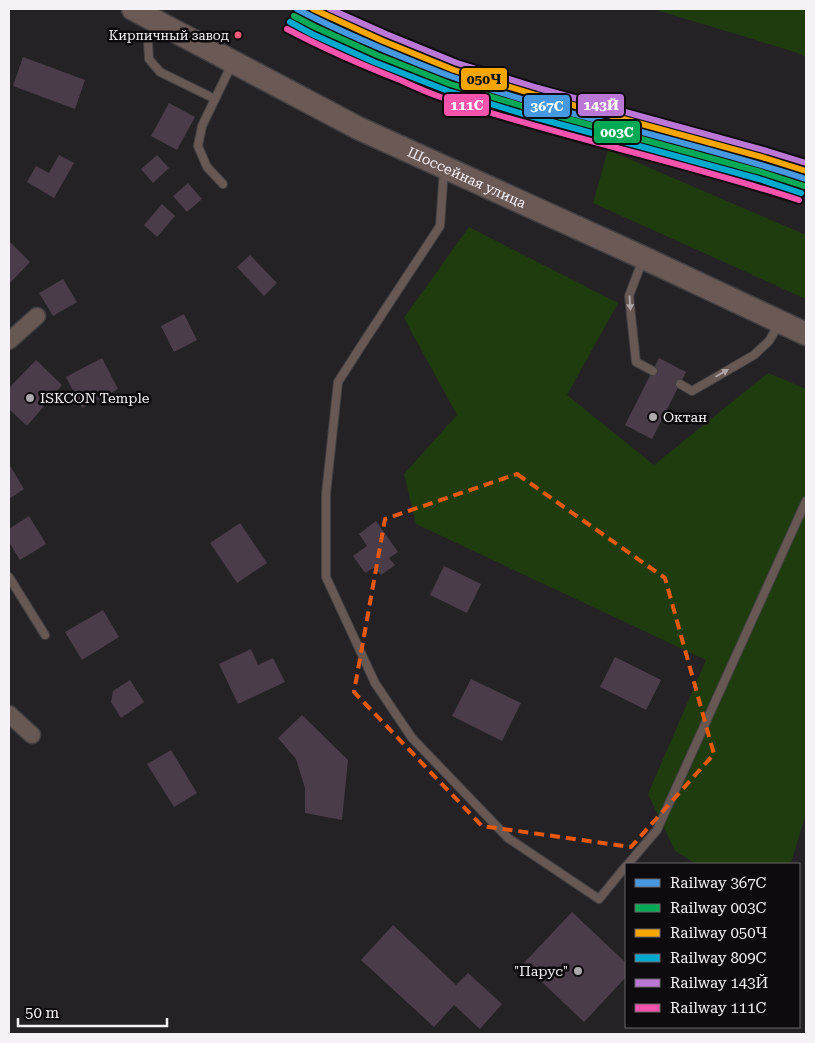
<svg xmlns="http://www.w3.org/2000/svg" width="815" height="1043" viewBox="0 0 815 1043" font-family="'Roboto Serif',serif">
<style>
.green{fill:#1f3c0e}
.building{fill:#4a3c49}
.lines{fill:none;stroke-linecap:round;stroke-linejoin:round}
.service-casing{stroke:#424042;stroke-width:10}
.minor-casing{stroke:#424042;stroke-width:19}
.secondary-casing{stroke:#424042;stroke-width:25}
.service{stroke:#675854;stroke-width:8}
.minor{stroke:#675854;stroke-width:16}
.secondary{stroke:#6b5956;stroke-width:22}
.rail-1-casing{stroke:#0e0b0e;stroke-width:10}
.rail-2-casing{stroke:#0e0b0e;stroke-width:10}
.rail-3-casing{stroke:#0e0b0e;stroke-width:10}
.rail-4-casing{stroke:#0e0b0e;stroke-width:10}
.rail-5-casing{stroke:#0e0b0e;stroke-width:10}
.rail-6-casing{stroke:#0e0b0e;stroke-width:10}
.rail-1{stroke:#4699e1;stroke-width:6}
.rail-2{stroke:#06aa56;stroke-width:6}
.rail-3{stroke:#f7a600;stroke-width:6}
.rail-4{stroke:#00a9ce;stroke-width:6}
.rail-5{stroke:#ba77d6;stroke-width:6}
.rail-6{stroke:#f653ac;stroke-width:6}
.oneway{fill:#aea4a6}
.marked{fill:none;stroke:#e8590c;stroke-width:4;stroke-dasharray:10 6;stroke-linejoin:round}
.bus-dot{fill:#f75a77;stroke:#0e0b0e;stroke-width:2}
.poi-dot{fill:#ada9ae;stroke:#0e0b0e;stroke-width:2}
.labels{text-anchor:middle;stroke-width:5;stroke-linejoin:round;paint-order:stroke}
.bus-label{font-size:13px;fill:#f6f1f7;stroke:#0e0b0e;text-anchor:end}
.street-label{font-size:14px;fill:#f6f1f7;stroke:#0e0b0e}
.poi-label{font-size:14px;fill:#f6f1f7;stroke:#0e0b0e;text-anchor:start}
.line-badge{stroke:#0e0b0e;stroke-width:2}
.badge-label{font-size:14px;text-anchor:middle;font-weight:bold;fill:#fff}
.pale-badge-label{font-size:14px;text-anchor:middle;font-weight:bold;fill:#111}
</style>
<rect width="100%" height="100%" fill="#252226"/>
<g class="green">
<path d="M653 9H806V57L795 52Z"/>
<path d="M608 150 806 235V299L593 203Z"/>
<path d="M469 227 618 303 567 395 654 465 768 373 806 389V813L791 863 787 864H696L675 851 648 794 706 660 416 524 404 474 457 415 404 318Z"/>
</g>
<g class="building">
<path d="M23 57 85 80 75 109 13 86Z"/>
<path d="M169 103 195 117 177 150 151 136Z"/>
<path d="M59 155 74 163 54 198 27 182 36 166 49 173Z"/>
<path d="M157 155 169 168 153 183 141 169Z"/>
<path d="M188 183 202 199 187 212 173 196Z"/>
<path d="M162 204 175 216 157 237 144 225Z"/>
<path d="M9 241 30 262 9 284Z"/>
<path d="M250 255 277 283 264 296 237 267Z"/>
<path d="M63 279 77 302 53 316 39 293Z"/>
<path d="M184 314 197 340 174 352 161 326Z"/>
<path d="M102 358 118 389 82 408 66 377Z"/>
<path d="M659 358 686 372 652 439 625 425Z"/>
<path d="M36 360 62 385 27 426 9 409V388Z"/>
<path d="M9 464 24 489 9 499Z"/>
<path d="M29 516 46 544 20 560 9 542V529Z"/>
<path d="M376 521 398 552 389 558 395 565 381 575 375 567 365 573 353 556 367 546 359 534Z"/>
<path d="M240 523 267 563 237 583 210 543Z"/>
<path d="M444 566 481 584 467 613 430 595Z"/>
<path d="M103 610 119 637 82 660 65 632Z"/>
<path d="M251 649 258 665 273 658 285 682 238 704 219 664Z"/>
<path d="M615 657 661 680 646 710 600 687Z"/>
<path d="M471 679 521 703 502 741 452 716Z"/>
<path d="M130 680 144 702 121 718 111 702 113 691Z"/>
<path d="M302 715 348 760 342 820 305 813V788L296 759 278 738Z"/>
<path d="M171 750 197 793 174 807 147 764Z"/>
<path d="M572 912 626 963V977L584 1022 523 964Z"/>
<path d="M393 925 456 985 468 973 502 1004 480 1029 454 1005 434 1027 361 960Z"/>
</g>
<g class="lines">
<g class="service-casing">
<g id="service">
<path d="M156 23 148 42 149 59 160 72 215 99"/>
<path d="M444 169 440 226 365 340 338 382 326 494V577L375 683 412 738 508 838 599 899 626 866"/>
<path d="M223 184 207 167 198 146 202 126 232 64"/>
<path d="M643 259 629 296 636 362 653 371"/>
<path d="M680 384 692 391 754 355 769 341 779 324"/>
<path d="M9 577 45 635"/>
<path d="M628 864 657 830 806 501"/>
</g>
</g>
<g class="minor-casing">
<g id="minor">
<path d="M9 341 37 316"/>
<path d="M9 714 32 735"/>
</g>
</g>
<g class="secondary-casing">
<g id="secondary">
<path id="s1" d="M133 9 358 128 644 258 806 334"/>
</g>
</g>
<use href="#service" class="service"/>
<use href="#minor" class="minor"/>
<use href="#secondary" class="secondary"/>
<g class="rail-1-casing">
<path id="rail-1" d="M297 9C333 28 370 44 407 59 422 65 438 72 453 77 569 117 690 141 806 179"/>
</g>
<g class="rail-2-casing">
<path id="rail-2" d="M294 16 315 27 377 55 450 84 532 109 761 172 804 186"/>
</g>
<g class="rail-3-casing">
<path id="rail-3" d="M313 9 383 41 454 70 536 95 765 158 806 171"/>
</g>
<g class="rail-4-casing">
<path id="rail-4" d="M290 22 312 34 374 62 448 91 530 116 759 179 801 193"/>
</g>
<g class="rail-5-casing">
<path id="rail-5" d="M330 9 386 34 457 63 538 88 767 151 806 163"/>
</g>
<g class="rail-6-casing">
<path id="rail-6" d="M287 29C323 48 362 65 400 80 415 87 431 94 446 99 562 137 683 162 799 200"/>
</g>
<use href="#rail-1" class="rail-1"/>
<use href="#rail-2" class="rail-2"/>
<use href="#rail-3" class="rail-3"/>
<use href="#rail-4" class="rail-4"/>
<use href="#rail-5" class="rail-5"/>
<use href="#rail-6" class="rail-6"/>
</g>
<defs><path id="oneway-solid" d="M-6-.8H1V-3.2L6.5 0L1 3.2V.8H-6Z" transform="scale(1.25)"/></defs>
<g class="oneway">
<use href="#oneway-solid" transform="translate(630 303) rotate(86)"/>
<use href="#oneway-solid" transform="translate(722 373) rotate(-30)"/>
</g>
<path class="marked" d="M517 474 665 578 714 754 631 847 482 826 354 692 385 519Z"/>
<circle class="bus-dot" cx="238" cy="35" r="4.5"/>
<g class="poi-dot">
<circle cx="30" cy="398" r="5"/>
<circle cx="653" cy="417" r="5"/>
<circle cx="578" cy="971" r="5"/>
</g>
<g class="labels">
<g class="bus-label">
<text x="229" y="40">Кирпичный завод</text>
</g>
<g class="street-label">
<text dy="5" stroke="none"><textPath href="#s1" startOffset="374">Шоссейная улица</textPath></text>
</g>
<g class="poi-label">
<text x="40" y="403">ISKCON Temple</text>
<text x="663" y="422">Октан</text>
<text x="568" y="976" text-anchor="end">"Парус"</text>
</g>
</g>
<g class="line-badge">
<rect x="460" y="67" width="48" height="24" rx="5" fill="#f7a600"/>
<rect x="577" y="93" width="48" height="24" rx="5" fill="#ba77d6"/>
<rect x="443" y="93" width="47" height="24" rx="5" fill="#f653ac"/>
<rect x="523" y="94" width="48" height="24" rx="5" fill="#4699e1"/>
<rect x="593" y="120" width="48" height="24" rx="5" fill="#06aa56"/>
</g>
<g class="badge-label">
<text x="601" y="110">143Й</text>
<text x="467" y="110">111С</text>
<text x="547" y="111">367С</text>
<text x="617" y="137">003С</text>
</g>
<g class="pale-badge-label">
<text x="484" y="84">050Ч</text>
</g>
<rect width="815" height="1043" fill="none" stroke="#f6f1f7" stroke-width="20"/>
<rect x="625" y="863" width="175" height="165" fill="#0e0b0e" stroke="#6b676b"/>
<rect x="635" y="879" width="25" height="8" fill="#4699e1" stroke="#6b676b"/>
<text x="670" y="888" font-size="15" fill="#f6f1f7">Railway 367С</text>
<rect x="635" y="904" width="25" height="8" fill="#06aa56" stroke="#6b676b"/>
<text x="670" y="913" font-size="15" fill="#f6f1f7">Railway 003С</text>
<rect x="635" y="929" width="25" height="8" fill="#f7a600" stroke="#6b676b"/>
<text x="670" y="938" font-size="15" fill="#f6f1f7">Railway 050Ч</text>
<rect x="635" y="954" width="25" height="8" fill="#00a9ce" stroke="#6b676b"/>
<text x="670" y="963" font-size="15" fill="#f6f1f7">Railway 809С</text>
<rect x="635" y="979" width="25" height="8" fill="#ba77d6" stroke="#6b676b"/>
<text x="670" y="988" font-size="15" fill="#f6f1f7">Railway 143Й</text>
<rect x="635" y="1004" width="25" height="8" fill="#f653ac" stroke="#6b676b"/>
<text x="670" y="1013" font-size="15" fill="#f6f1f7">Railway 111С</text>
<path d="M18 1018v8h149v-8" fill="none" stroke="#f6f1f7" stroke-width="2.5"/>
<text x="25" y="1018" font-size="15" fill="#f6f1f7" stroke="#0e0b0e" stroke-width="4" paint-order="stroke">50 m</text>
</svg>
